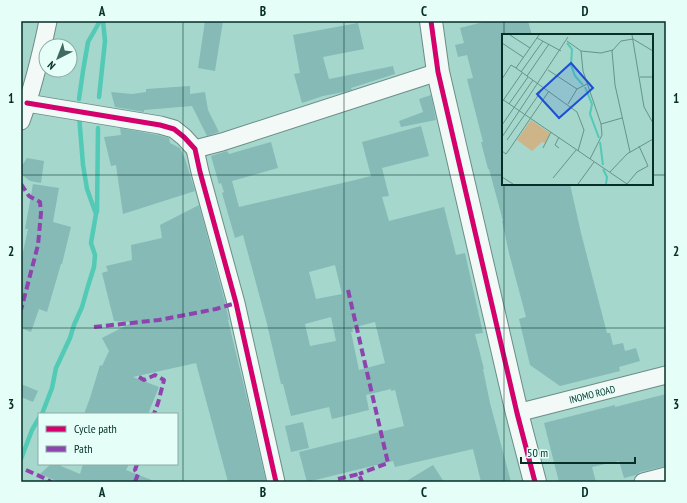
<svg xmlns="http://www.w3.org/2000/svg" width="687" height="503" viewBox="0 0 687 503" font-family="'PT Sans Narrow',sans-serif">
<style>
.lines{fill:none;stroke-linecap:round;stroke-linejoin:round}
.stream{stroke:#52cab6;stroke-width:4.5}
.building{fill:#85bab7;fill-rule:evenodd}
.street-casing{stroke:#6a8e87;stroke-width:19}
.secondary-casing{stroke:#6a8e87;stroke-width:24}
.street{stroke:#f2f9f7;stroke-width:17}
.secondary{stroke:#f2f9f7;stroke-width:22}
.quiet{stroke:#8e44ad;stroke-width:4;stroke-dasharray:8 4;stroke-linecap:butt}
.cycleway-casing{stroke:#e5fef8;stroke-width:8}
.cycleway{stroke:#d6006c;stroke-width:5}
.grid{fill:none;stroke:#062f28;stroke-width:1;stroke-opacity:0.55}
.labels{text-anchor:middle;stroke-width:3;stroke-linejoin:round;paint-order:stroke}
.street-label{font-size:10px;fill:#062f28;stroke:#e5fef8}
.inset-river{fill:none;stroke:#52cab6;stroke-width:2}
.inset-road{fill:none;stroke:#65948a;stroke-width:1}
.view{fill:#1d4ed8;fill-opacity:0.15;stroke:#1d4ed8;stroke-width:2}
.inset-edge{fill:none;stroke:#062f28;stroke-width:2}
.neatline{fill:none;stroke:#062f28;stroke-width:1.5}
.grid-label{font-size:13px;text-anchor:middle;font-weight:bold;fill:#062f28}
</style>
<rect width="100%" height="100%" fill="#a5d7cc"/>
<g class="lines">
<g class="stream">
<path d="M99 97 105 41 103 21"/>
<path d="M79 99 83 71 88 42 100 21"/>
<path d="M97 212 98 128"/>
<path d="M42 414 52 388 56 368 70 338 74 325 82 307 88 286 94 267 95 255 91 243 96 214 87 189 83 165 79 115"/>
<path d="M21 459 32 430 39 418"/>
</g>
</g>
<g class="building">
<path d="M205 21H223L215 71 198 68Z"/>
<path d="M487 21H528L532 35H503V184H570L581 233 607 333H610L613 345 623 343 625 351 636 348 640 361 619 367 620 371 560 386 530 365 519 319 526 317 509 253 502 221H503L489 169H488L481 142H483L467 79 473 78 467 55 458 57 455 45 464 43 460 28Z"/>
<path d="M358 23 364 49 323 57 329 79 393 66 395 74 351 88 352 90 344 92 323 96 302 103 294 74 300 73 293 35Z"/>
<path d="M190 86V94L205 92 208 110 219 132 207 136 192 106 144 110V112L115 107 111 92 132 94 146 92V89Z"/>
<path d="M431 95 436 120 401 127 399 121 423 112 419 99Z"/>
<path d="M421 126 429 156 382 168 389 196 382 197 389 221 444 207 456 255 465 253 483 333 475 334 484 369H483L490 403 511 482H481L473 449 395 467 393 461 307 482 299 452 404 426 395 390 391 391V389L366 395 369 410 332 419 329 407 291 416 283 384H281L266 320 243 235 235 238 222 193 224 192 221 183 219 184 211 156 227 151 229 154 271 142 278 168 232 181 239 207 351 181 371 176 362 142ZM335 265 342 294 316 299 309 272ZM331 317 336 341 310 346 305 324ZM375 322 385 363 359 370 351 332H353L352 328Z"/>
<path d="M120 128 158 135 169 138 170 143 180 148 185 159 195 191 123 214 116 165 111 166 104 137 121 135Z"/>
<path d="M27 158 44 161 41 183 30 181 21 174V167Z"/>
<path d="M33 184 59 188 53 222 71 227 62 264H61L47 312 39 309 31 332 21 328V261L28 229H25Z"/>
<path d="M199 205 225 302 226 303H225L229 320H228L250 411 266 482H228L196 363 133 377 159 387 148 414H84L90 398 100 365 102 366 109 351 102 338 133 322 114 321 102 273 108 271 106 266 132 260 131 245 162 238 160 225Z"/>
<path d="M21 384 38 391 33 402 21 397Z"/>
<path d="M666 394V466L640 472 636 475 624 478 619 461 592 467 596 482H559L544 423 615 405V407Z"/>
<path d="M303 422 309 448 291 452 285 426Z"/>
<path d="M51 464H60L61 466 80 474 83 464H129L126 470 154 481 59 482 40 474Z"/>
<path d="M433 465 444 482H405Z"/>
</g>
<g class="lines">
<g class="street-casing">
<g id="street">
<path d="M27 103 160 125 174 129 184 137 195 149 200 172 236 303 276 482"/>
<path d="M21 121C33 88 41 55 48 21"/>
<path d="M195 149 222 142 438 72"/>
<path d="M517 413 666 375"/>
<path d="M643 482 666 476"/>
</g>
</g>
<g class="secondary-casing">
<path id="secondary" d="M431 21 438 72 517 413 535 482"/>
</g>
<use href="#street" class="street"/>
<use href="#secondary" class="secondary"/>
<g class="quiet">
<path d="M21 184 29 196 40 202 41 213 38 245 21 310"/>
<path d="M348 290 388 463 359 474"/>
<path d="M94 327 159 320 216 309 236 303"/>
<path d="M139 377 144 380 155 375 164 380 158 403 154 414"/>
<path d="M26 470 46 479 51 482"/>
<path d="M338 479 359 474 362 482"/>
<path d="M135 482 138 474 135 470 137 464"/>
</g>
<g class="cycleway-casing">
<g id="cycleway">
<path d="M431 21 438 72 517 413 535 482"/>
<path d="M27 103 160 125 174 129 184 137 195 149 200 172 236 303 276 482"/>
</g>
</g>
<use href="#cycleway" class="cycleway"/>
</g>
<path class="grid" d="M183 21V482M344 21V482M504 21V35M21 175H503M652 175H666M504 184V482M21 328H666"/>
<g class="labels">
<g class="street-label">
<text transform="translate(592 394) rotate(-14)" y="4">INOMO ROAD</text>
</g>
</g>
<g transform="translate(502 34)">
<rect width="151" height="151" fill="#a5d7cc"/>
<path d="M29 86 48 99 43 109 40 108 30 117 15 106Z" fill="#ceb589"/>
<path class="inset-river" d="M65 9 70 15 69 31 73 42 81 51M83 53 90 70 88 80 97 104M98 108 101 131M101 135 105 143 104 150"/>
<path class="inset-road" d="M8 1 28 14M37 1 14 34 75 78 82 96 76 117M130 1 142 73 151 89M35 4 59 17M65 7 79 17 81 37 99 90 100 101 88 125M0 9 21 23M79 17 99 19 111 16M46 36 75 55 85 50M19 38 41 7M25 42 47 10M138 43H151M0 45 9 31 14 34M0 65 125 150M0 68 20 39M7 70 26 43M66 70 75 55M99 90 120 84M0 91 31 46M0 103 66 3M5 106 42 53M41 114 49 98M57 114 53 111 57 103M0 117 4 120 9 113 47 57M128 118 113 51 110 17 119 7 131 5 151 17M108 138 125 120 151 105M0 143 11 150M51 144 74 116M76 150 92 128M125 150 135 138 146 132 137 112"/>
<path class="view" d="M69 29 91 54 57 84 35 60Z"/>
<rect width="151" height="151" class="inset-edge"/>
</g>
<rect width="687" height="503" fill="none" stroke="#e5fef8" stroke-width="44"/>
<rect x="38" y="413" width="140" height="52" fill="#e5fef8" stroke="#8caba5"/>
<rect x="46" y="426" width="20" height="6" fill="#d6006c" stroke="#8caba5"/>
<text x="74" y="433" font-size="12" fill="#062f28">Cycle path</text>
<rect x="46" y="446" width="20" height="6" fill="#8e44ad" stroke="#8caba5"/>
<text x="74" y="453" font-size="12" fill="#062f28">Path</text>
<g transform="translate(58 58) rotate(222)"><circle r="19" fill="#e5fef8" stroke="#8caba5"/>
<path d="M0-3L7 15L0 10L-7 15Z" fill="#3e6a61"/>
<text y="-6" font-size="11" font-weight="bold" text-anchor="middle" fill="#062f28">N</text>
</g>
<path d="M521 457v6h114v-6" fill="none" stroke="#062f28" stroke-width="2"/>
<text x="527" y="457" font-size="12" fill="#062f28" stroke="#e5fef8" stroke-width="3" paint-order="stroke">50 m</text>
<rect x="22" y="22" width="643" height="459" class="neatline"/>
<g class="grid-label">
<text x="102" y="16">A</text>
<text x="263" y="16">B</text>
<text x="424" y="16">C</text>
<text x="585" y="16">D</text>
<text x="11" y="103">1</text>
<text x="676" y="103">1</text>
<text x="11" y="256">2</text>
<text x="676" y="256">2</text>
<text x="11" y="409">3</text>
<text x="676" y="409">3</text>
<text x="102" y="497">A</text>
<text x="263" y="497">B</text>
<text x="424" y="497">C</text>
<text x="585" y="497">D</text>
</g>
</svg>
